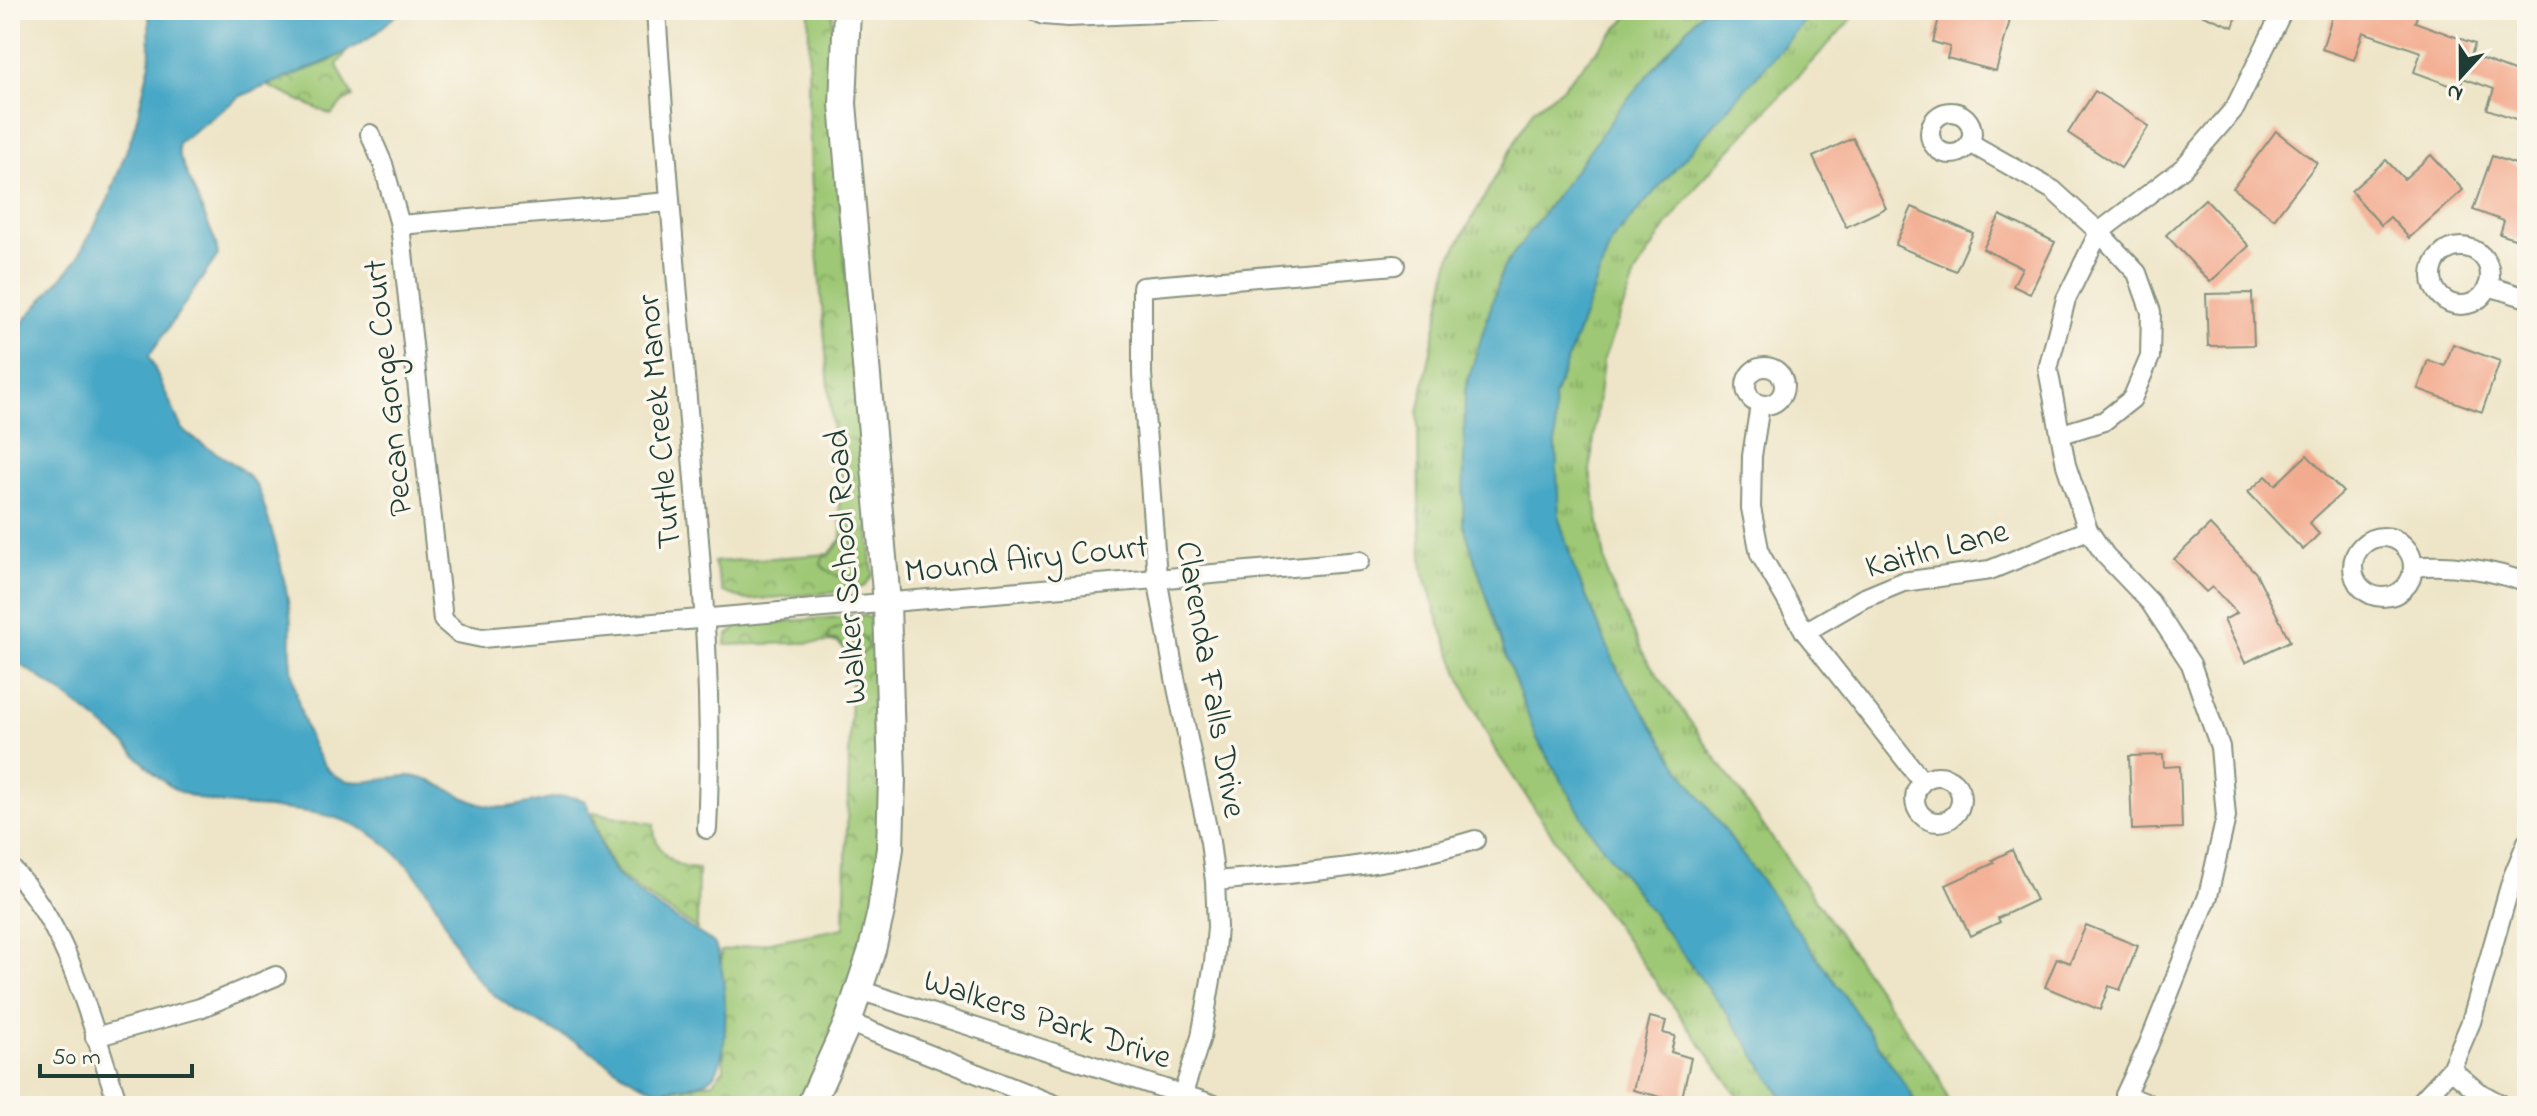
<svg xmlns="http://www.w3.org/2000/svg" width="2537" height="1116" viewBox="0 0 2537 1116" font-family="'Indie Flower',sans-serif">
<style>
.grass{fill:url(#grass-tufts);stroke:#5e8254;stroke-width:2}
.park{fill:url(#park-crowns);stroke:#5e8254;stroke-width:2}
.garden{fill:url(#garden-dots);stroke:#5e8254;stroke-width:2}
.water{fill:#46a7c6;stroke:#32727d;stroke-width:2}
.building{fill:#f3ab8f}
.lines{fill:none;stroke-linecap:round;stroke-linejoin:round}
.street-casing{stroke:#86917e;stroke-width:22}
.secondary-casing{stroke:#86917e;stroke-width:30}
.street{stroke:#fff;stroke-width:18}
.secondary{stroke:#fff;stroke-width:26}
.labels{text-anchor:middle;stroke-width:7;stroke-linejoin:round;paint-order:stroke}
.street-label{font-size:34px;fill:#1f3d34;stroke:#fbf7ec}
</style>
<defs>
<pattern id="grass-tufts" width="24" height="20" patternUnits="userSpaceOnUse" patternTransform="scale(2)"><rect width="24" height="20" fill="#9ec874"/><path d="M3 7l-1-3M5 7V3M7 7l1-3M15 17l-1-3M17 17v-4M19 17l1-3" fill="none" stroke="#80a460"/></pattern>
<pattern id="park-crowns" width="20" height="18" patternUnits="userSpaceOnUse" patternTransform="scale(2)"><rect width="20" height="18" fill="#9ec874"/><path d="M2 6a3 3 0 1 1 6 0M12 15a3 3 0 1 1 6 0" fill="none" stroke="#80a460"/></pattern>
<pattern id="garden-dots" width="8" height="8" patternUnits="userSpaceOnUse" patternTransform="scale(2)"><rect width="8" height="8" fill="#9ec874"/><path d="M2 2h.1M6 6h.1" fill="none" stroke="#80a460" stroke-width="1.8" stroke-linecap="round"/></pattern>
</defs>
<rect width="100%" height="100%" fill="#fbf7ec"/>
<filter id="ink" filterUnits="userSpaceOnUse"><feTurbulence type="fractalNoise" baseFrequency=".0125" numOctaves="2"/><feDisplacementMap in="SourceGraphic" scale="16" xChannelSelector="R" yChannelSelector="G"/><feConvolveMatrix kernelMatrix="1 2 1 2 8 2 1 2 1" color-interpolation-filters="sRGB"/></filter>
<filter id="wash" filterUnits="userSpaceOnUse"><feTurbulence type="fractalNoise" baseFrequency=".006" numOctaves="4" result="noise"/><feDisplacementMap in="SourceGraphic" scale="32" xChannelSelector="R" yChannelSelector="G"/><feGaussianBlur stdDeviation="1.8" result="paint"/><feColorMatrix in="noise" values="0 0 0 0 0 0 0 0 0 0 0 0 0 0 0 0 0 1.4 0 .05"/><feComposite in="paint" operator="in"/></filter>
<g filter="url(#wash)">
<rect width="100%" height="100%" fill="#eee5c8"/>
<path class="grass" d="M1634 10H1860L1702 180 1667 225 1636 273 1603 361 1590 471 1608 577 1645 657 1938 1075 1950 1106H1745L1580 876 1495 750 1465 689 1439 622 1423 570 1419 507 1418 413 1450 258 1533 110 1561 89Z"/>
<g class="park">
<path d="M809 10H833L830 98 873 575 865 586 851 591 747 600 723 592 714 562 829 554 842 539 812 190 808 104Z"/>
<path d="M349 49 337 65 353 97 343 102 331 115 266 85 328 62Z"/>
<path d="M864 615 875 622 887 775 874 930 804 1106H664L665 1091 713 1082 724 1069 721 951 844 928 852 656 837 642 725 645 728 635 741 625Z"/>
<path d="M593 812 654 824C653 849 673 869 698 869L697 929C673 912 628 888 612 865 602 850 597 829 593 812Z"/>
</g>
<g class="garden">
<path d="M841 523 854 529 853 548 858 566 857 575C842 580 833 576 821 565L823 557 830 554 842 540Z"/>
<path d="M842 626C853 628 865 636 868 647L858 659 837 640 828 641 829 632Z"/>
</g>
<g class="water">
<path d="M149 10H402L370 38 335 58 241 96 178 143 179 155 216 243 218 255 149 356 182 429C204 450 237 459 255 484 261 491 263 504 266 512 277 545 285 579 290 613 292 627 290 642 291 656 293 687 307 754 333 774 357 791 385 775 410 776 442 779 465 805 496 807 525 810 558 788 585 801 596 821 598 845 610 865 624 890 688 926 714 943 725 965 726 1007 725 1032 723 1060 720 1082 690 1086 681 1087 669 1090 660 1089 630 1084 606 1059 581 1045 546 1026 506 1010 479 981 460 960 450 931 437 907 420 877 398 850 368 832 310 797 241 818 181 792 156 781 138 754 117 737 84 709 47 681 10 658V337L76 261 108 200 134 130 150 62Z"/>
<path d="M1703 10H1815L1612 240 1554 397 1559 518 1574 568 1618 671 1682 772 1833 979 1911 1093 1916 1106H1788L1737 1027 1590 830 1536 737 1507 660 1463 523 1465 390 1503 268 1624 103Z"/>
</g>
<g id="blocks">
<g class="building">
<path d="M1962 10H1975L2010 20 1996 71 1947 58 1950 47 1933 42 1940 14 1960 20Z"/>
<path d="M2191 10H2239L2233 27Z"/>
<path d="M2334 10H2398L2417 16 2415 22 2475 44 2471 55 2527 76V123L2487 109 2494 89 2463 78 2460 89 2414 72 2421 52 2363 32 2354 60 2322 49Z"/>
<path d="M2095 91 2149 126 2121 168 2068 133Z"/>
<path d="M2276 131 2317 163 2274 219 2233 188Z"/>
<path d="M1853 138 1886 208 1846 227 1813 157Z"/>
<path d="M2431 155 2463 190 2409 238 2390 217 2381 225 2351 191 2386 160 2404 179Z"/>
<path d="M2492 156 2527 168V230L2523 242 2500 234 2504 221 2473 210Z"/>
<path d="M2205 199 2249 246 2210 282 2166 235Z"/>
<path d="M1912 207 1973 233 1956 271 1895 245Z"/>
<path d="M2000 215 2055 242 2030 294 2013 286 2022 268 1983 249Z"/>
<path d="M2252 293 2254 345 2208 346 2206 294Z"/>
<path d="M2453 344 2500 361 2482 412 2418 389 2428 360 2445 366Z"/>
<path d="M2307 455 2343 492 2309 523 2319 534 2303 550 2248 492 2266 476 2275 485Z"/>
<path d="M2210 525 2256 573 2290 641 2245 663 2224 620 2237 613 2212 587 2206 592 2174 559Z"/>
<path d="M2163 755 2164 767 2180 766 2182 828 2132 830 2129 756Z"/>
<path d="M2012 850 2036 900 1998 918 2000 922 1970 936 1946 885 1994 863 1992 860Z"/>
<path d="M2086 925 2138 946 2120 990 2109 986 2100 1010 2045 987 2057 958 2070 963Z"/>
<path d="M1650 1017 1666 1021 1663 1033 1675 1036 1671 1052 1691 1058 1681 1102 1633 1090Z"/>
</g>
</g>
</g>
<g filter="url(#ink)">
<use href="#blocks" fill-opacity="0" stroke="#86917e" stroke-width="2"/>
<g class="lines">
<g class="street-casing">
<g id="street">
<path d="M656 10C665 144 676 277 688 410 700 550 714 689 707 829"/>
<path d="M1034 10 1043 15 1068 17 1228 10"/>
<circle cx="1951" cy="133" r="21"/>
<path d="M370 134 383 164 400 225 443 620 458 633 482 638 1360 561"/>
<path d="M1970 143 2053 190 2099 232 2137 273 2151 312 2150 357 2132 399 2104 421 2062 434"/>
<path d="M400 225 669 202"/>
<circle cx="2461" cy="276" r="29"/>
<path d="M2488 286 2527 298"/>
<circle cx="1765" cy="386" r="19"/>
<path d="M1760 405 1752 456 1751 508 1760 554 1805 632 1922 781"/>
<circle cx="2383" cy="567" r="30"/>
<path d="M2414 567C2450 563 2493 570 2527 583"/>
<path d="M1805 632 1862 599 1903 582 1990 570 2088 530"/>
<circle cx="1938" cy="799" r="23"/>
<path d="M10 867C72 931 90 1024 119 1106"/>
<path d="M1215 881C1303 873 1390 866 1475 840"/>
<path d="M859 990 1218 1106"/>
<path d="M848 1022 1058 1106"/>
<path d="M95 1037 200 1008 276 976"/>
<path d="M2451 1069 2478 1092 2504 1106"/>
<path d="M1179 1106 1201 1037 1214 963 1217 927 1215 881 1210 842 1175 678 1157 577 1142 374V287L1395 265"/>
<path d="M2153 1106 2125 1095 2148 1046 2208 896 2226 817 2220 747 2191 664 2150 602 2105 555 2088 530 2066 465 2048 369 2066 299 2099 232 2183 168 2235 108 2283 10"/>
<path d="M2417 1106 2451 1069 2471 1022 2512 879 2527 842"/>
</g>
</g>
<g class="secondary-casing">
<path id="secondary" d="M810 1106 848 1022 872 950 881 911 890 848 892 778 887 603 843 104 847 10"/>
</g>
<use href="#street" class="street"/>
<use href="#secondary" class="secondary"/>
</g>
</g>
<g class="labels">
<g class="street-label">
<text transform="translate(386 388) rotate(-96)" y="12">Pecan Gorge Court</text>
<text transform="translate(657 422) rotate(-95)" y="12">Turtle Creek Manor</text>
<text transform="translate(1936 547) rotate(-15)" y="12">Kaitln Lane</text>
<text transform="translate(1026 557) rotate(-6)" y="12">Mound Airy Court</text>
<text transform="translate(844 567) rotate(-94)" y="12">Walker School Road</text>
<text transform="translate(1213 679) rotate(80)" y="12">Clarenda Falls Drive</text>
<text transform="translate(1048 1017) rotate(18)" y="12">Walkers Park Drive</text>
</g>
</g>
<rect width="2537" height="1116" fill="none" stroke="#fbf7ec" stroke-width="40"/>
<g transform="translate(2461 76) rotate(201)" stroke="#fbf7ec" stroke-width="6" paint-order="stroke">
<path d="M0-6L14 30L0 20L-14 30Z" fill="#1f3d34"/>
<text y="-12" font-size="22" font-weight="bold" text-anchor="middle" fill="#1f3d34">N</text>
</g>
<path d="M40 1064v12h152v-12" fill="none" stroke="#1f3d34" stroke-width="4"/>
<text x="52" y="1064" font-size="24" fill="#1f3d34" stroke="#fbf7ec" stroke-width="6" paint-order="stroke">50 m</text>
</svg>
